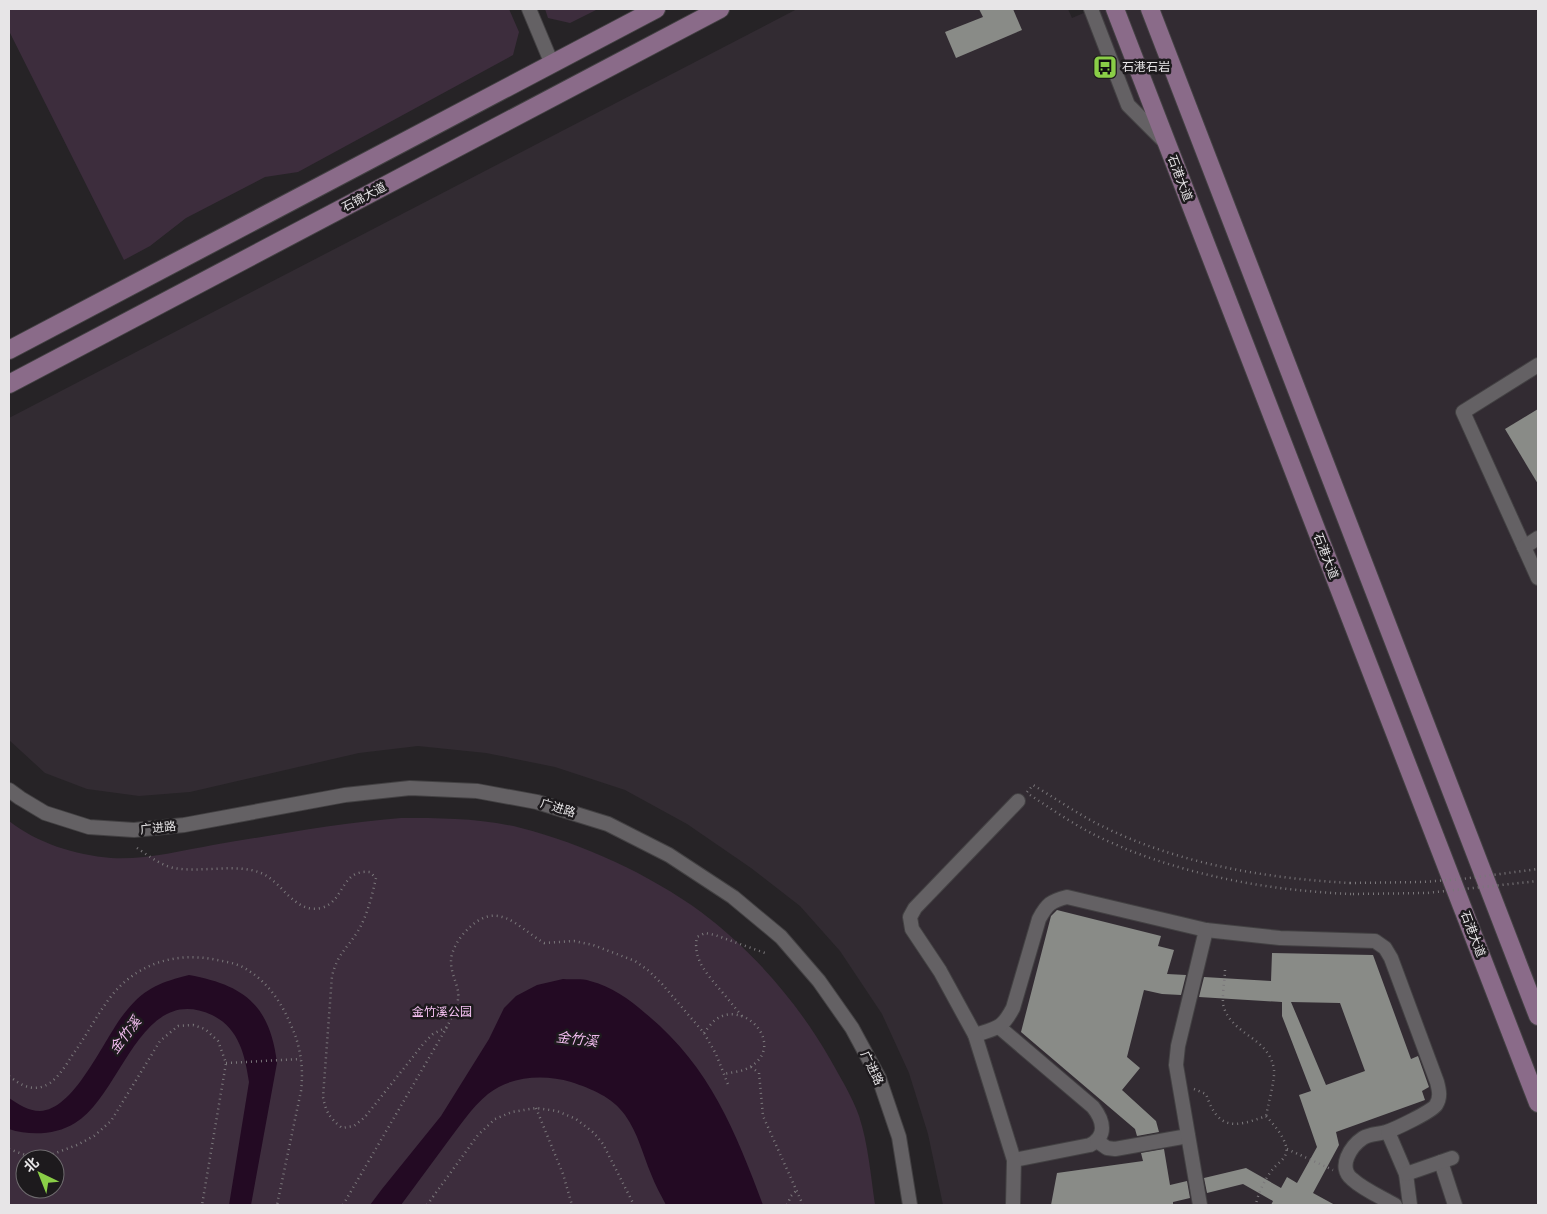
<svg xmlns="http://www.w3.org/2000/svg" width="1547" height="1214" viewBox="0 0 1547 1214" font-family="'PT Sans Narrow','Noto Sans SC',sans-serif">
<style>
.built{fill:#322b32}
.green{fill:#3d2d3d;fill-rule:evenodd}
.water{fill:#230a23}
.building{fill:#898b87;fill-rule:evenodd}
.lines{fill:none;stroke-linecap:round;stroke-linejoin:round}
.minor-casing{stroke:#434143;stroke-width:16}
.major-casing{stroke:#434143;stroke-width:20}
.path{stroke:#7b787b;stroke-width:2.5;stroke-dasharray:1 4;stroke-linecap:butt}
.minor{stroke:#646164;stroke-width:14}
.major{stroke:#8a6b89;stroke-width:18}
.path-bridge{stroke:#7b787b;stroke-width:2.5;stroke-dasharray:1 4;stroke-linecap:butt}
.labels{text-anchor:middle;stroke-width:5;stroke-linejoin:round;paint-order:stroke}
.poi-label{font-size:12px;fill:#e7e5e7;stroke:#1d1a1d;text-anchor:start}
.street-label{font-size:12px;fill:#e7e5e7;stroke:#1d1a1d}
.park-label{font-size:12px;fill:#f9c4f6;stroke:#1d1a1d}
.water-label{font-size:14px;font-style:italic;fill:#f1bcee;stroke:#1d1a1d}
</style>
<rect width="100%" height="100%" fill="#262326"/>
<path class="built" d="M797 9H1068L1072 18 1093 9H1538V1205H943L928 1134 909 1073 882 1014 840 951 800 906 751 868 687 824 625 790 555 767 486 753 418 746 359 753 190 792 139 796 87 789 45 773 9 740V418Z"/>
<g class="green">
<path d="M9 9H509L519 32 513 55 298 172 265 177 186 218 150 246 124 260 9 31Z"/>
<path d="M545 9H598L570 23 548 18Z"/>
<path d="M401 818C441 818 481 818 521 828 581 843 651 875 701 912 753 951 798 1003 830 1059 840 1077 852 1096 859 1116 868 1143 871 1177 875 1205H9V821C37 843 75 855 111 858 145 860 180 851 213 845 275 835 337 823 401 818ZM25 1159H55V1189H25Z"/>
</g>
<g class="water">
<path d="M189 975C244 985 270 1005 277 1063L251 1205H229L249 1082C245 1055 239 1028 212 1015 140 982 122 1095 75 1123 56 1135 30 1136 9 1129V1098C18 1104 28 1111 40 1111 76 1110 105 1035 127 1010 146 987 162 982 189 975Z"/>
<path d="M563 979C572 980 582 978 590 981 611 986 629 999 645 1013 709 1065 735 1130 763 1205H666C661 1195 655 1185 651 1174 643 1155 638 1133 625 1115 612 1097 592 1089 571 1082 544 1074 510 1076 488 1094 471 1108 459 1127 446 1144 431 1164 416 1185 401 1205H370L382 1189 441 1116 489 1039 504 1008 516 996 537 985Z"/>
</g>
<g class="building">
<path d="M979 9H1013L1022 30 956 58 945 32 983 17Z"/>
<path d="M1538 409V484L1505 429Z"/>
<path d="M1057 910 1161 936 1158 946 1174 950 1167 974 1186 975 1181 995 1162 994 1144 990 1127 1057 1140 1068 1122 1090 1156 1121 1159 1132 1137 1136 1135 1129 1021 1032 1051 916Z"/>
<path d="M1272 953 1373 955 1411 1059 1418 1056 1429 1087 1422 1091 1425 1100 1336 1132 1339 1145 1313 1193 1335 1205H1271L1273 1201 1243 1184 1207 1193 1204 1178 1246 1168 1281 1188 1287 1177 1297 1183 1317 1147 1299 1095 1311 1091 1282 1016V1002L1199 997 1204 977 1271 981ZM1291 1002 1340 1003 1365 1071 1326 1085Z"/>
<path d="M1164 1149 1170 1185 1187 1181 1190 1198 1173 1202V1205H1051L1057 1173 1143 1161 1141 1153Z"/>
</g>
<g class="lines">
<g class="minor-casing">
<g id="minor">
<path d="M529 9 552 64"/>
<path d="M1091 9 1128 105 1166 143"/>
<path d="M1538 365 1463 412 1538 578"/>
<path d="M1524 547 1538 538"/>
<path d="M9 790 20 798 45 813 89 827 134 830 184 825 345 795 410 788 477 791 537 802 608 824 669 855 733 897 781 937 819 981 852 1028 879 1078 899 1137 910 1205"/>
<path d="M999 1027 1093 1107C1104 1121 1107 1136 1090 1145L1014 1160"/>
<path d="M975 1035C997 1028 1002 1029 1013 1008L1039 919C1047 904 1051 901 1067 897L1206 930 1280 938 1375 941 1385 948 1391 958 1437 1082C1439 1090 1441 1097 1436 1105 1431 1112 1395 1129 1386 1132 1379 1134 1369 1134 1363 1138 1351 1146 1337 1167 1352 1179 1364 1190 1381 1197 1395 1205"/>
<path d="M1388 1132 1406 1174 1410 1205"/>
<path d="M1097 1141 1107 1148 1115 1149 1188 1136"/>
<path d="M1441 1162 1455 1205"/>
<path d="M1406 1174 1452 1158"/>
<path d="M1013 1205 1014 1160 975 1035 940 971 912 929 910 917 915 908 1018 801"/>
<path d="M1200 1205 1176 1065 1178 1046 1206 930"/>
</g>
</g>
<g class="major-casing">
<g id="major">
<path d="M1115 9 1538 1103"/>
<path d="M1150 9 1538 1016"/>
<path d="M9 350 656 9"/>
<path d="M9 384 720 9"/>
</g>
</g>
<g class="path">
<path d="M1027 792 1033 785C1053 797 1072 810 1092 821 1172 863 1262 878 1350 883"/>
<path d="M1030 795C1050 808 1070 822 1091 833 1102 839 1115 844 1126 849 1199 878 1275 891 1353 894"/>
<path d="M137 848C149 856 160 865 174 868 200 873 237 863 261 873 283 882 294 914 321 908 345 902 340 869 370 872L376 878C372 896 367 916 358 931 346 950 338 953 332 976L323 1097C326 1113 330 1118 342 1128L354 1126 365 1117 424 1043 433 1034 447 1027"/>
<path d="M1225 970C1225 980 1221 1000 1224 1008 1234 1036 1270 1038 1274 1070 1275 1080 1268 1105 1266 1116"/>
<path d="M742 1016C735 1008 729 1000 722 992 709 976 692 960 697 937L705 933 715 935 765 953"/>
<path d="M704 1033C708 1028 713 1020 720 1017 748 1003 785 1046 750 1067 742 1072 732 1072 724 1074"/>
<path d="M226 1063 301 1059"/>
<path d="M751 1067 759 1073 763 1116 803 1205"/>
<path d="M9 1076C22 1086 34 1093 50 1083 61 1075 68 1061 76 1050 87 1034 97 1015 109 999 135 964 175 951 217 960 228 962 240 964 249 971 267 982 281 1002 289 1021 300 1043 304 1066 301 1091L277 1205"/>
<path d="M1194 1089 1206 1094C1218 1130 1234 1128 1266 1116 1274 1125 1283 1135 1286 1146 1289 1157 1279 1162 1273 1169 1266 1177 1257 1195 1256 1205"/>
<path d="M536 1108 563 1174 572 1205"/>
<path d="M9 1149 28 1156 53 1154 77 1145 94 1136 111 1121 160 1041 178 1026 193 1025 205 1029 218 1041 226 1063 202 1205"/>
<path d="M1287 1149 1333 1170"/>
<path d="M343 1205 447 1027C452 1016 460 1004 458 991 456 981 451 972 451 962 451 951 458 939 466 931 497 898 516 926 544 943L574 941 593 945 635 961 649 971 662 984 704 1033 716 1054 729 1087"/>
<path d="M427 1205 478 1135 495 1119 512 1112 536 1108 557 1111 576 1119 594 1133 603 1144 634 1205"/>
<path d="M787 1205 791 1196 796 1191"/>
</g>
<use href="#minor" class="minor"/>
<use href="#major" class="major"/>
<g class="path-bridge">
<path d="M1350 883 1423 882 1462 879 1538 869"/>
<path d="M1353 894 1427 893 1538 881"/>
</g>
</g>
<defs>
<g id="bus-square" transform="scale(1.25)"><rect x="-9" y="-9" width="18" height="18" rx="4" fill="#8ace47" stroke="#1d1a1d"/><path d="M-5-6H5V4H4V6H2V4H-2V6H-4V4H-5ZM-3.5-4V0h7V-4ZM-3.5 1.2v1.5H-2V1.2ZM2 1.2v1.5H3.5V1.2Z" fill="#111"/></g>
</defs>
<g fill-rule="evenodd">
<use href="#bus-square" x="1105" y="67"/>
</g>
<g class="labels">
<g class="poi-label">
<text x="1122" y="71">石港石岩</text>
</g>
<g class="street-label">
<text transform="translate(1180 178) rotate(69)" y="4">石港大道</text>
<text transform="translate(364 197) rotate(-28)" y="4">石锦大道</text>
<text transform="translate(1326 556) rotate(69)" y="4">石港大道</text>
<text transform="translate(558 808) rotate(17)" y="4">广进路</text>
<text transform="translate(158 828) rotate(-6)" y="4">广进路</text>
<text transform="translate(1473 934) rotate(69)" y="4">石港大道</text>
<text transform="translate(872 1068) rotate(64)" y="4">广进路</text>
</g>
<g class="park-label">
<text x="442" y="1016">金竹溪公园</text>
</g>
<g class="water-label">
<text transform="translate(125 1035) rotate(-53)" y="5">金竹溪</text>
<text transform="translate(577 1039) rotate(7)" y="5">金竹溪</text>
</g>
</g>
<rect width="1547" height="1214" fill="none" stroke="#e7e5e7" stroke-width="20"/>
<g transform="translate(40 1174) rotate(317)"><circle r="24" fill="#1d1a1d" stroke="#6e6b6e"/>
<path d="M0-4L9 19L0 12L-9 19Z" fill="#8ace47"/>
<text y="-8" font-size="14" font-weight="bold" text-anchor="middle" fill="#e7e5e7">北</text>
</g>
</svg>
